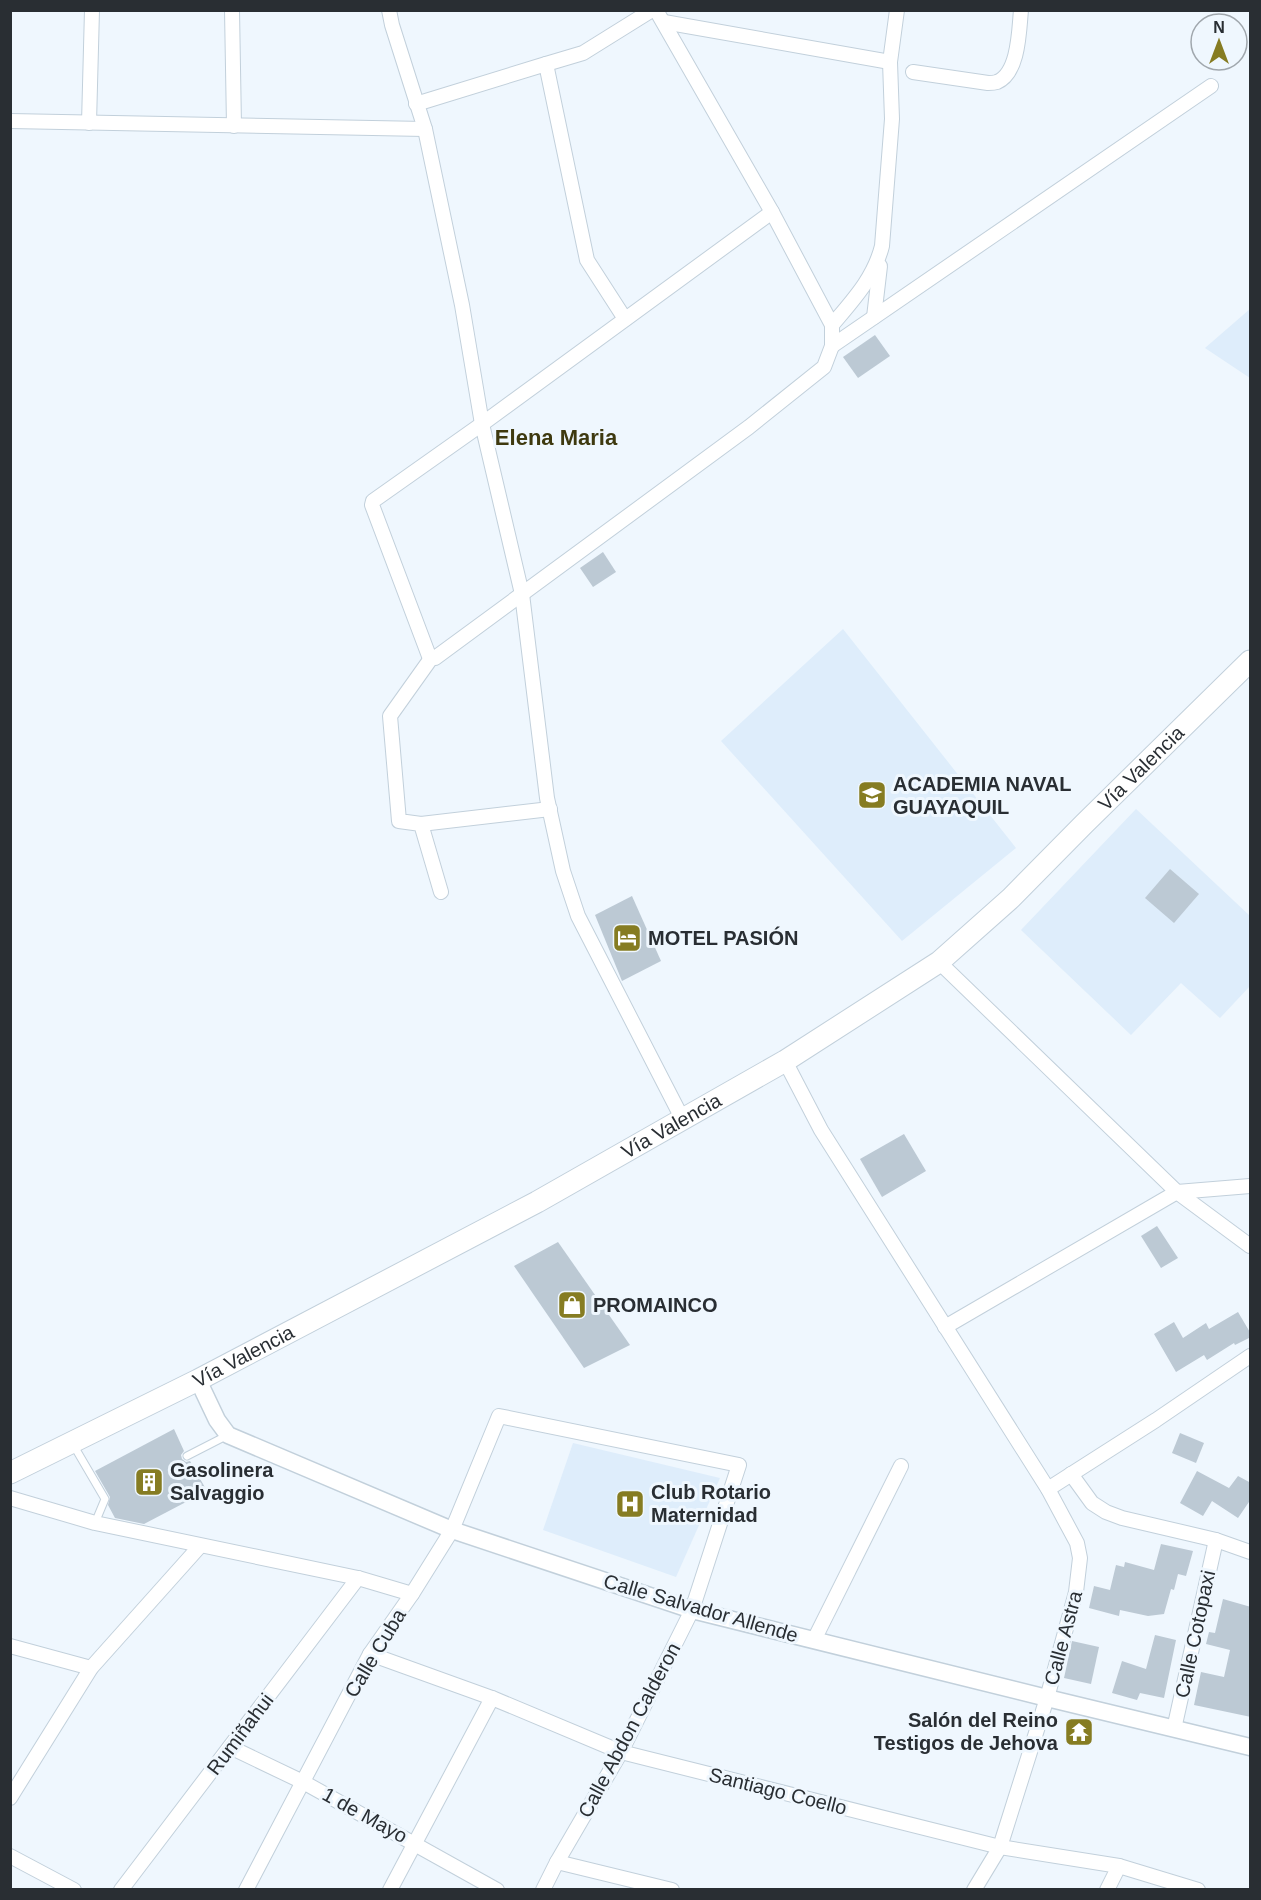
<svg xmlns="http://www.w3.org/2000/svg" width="1261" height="1900" viewBox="0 0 1261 1900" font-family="Helvetica,sans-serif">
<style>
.built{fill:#deedfb}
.building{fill:#bcc9d4}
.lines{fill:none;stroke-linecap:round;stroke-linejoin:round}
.service-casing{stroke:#c2d0db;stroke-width:9}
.minor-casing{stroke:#c2d0db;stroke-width:16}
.tertiary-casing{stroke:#c2d0db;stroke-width:19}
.trunk-casing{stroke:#c2d0db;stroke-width:23}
.service{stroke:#fff;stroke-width:7}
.minor{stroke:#fff;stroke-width:14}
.tertiary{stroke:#fff;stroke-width:16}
.trunk{stroke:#fff;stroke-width:21}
.labels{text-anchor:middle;stroke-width:6;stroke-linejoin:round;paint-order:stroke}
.street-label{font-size:20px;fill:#292e33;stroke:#eff7fe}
.poi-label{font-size:20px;font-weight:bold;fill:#292e33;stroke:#eff7fe;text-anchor:start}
.quarter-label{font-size:22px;font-weight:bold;fill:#3e390f;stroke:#eff7fe}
</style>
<rect width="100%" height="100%" fill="#eff7fe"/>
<g class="built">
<path d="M1250 309V378L1205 348Z"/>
<path d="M843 629 1016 848 902 941 721 741Z"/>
<path d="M1136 809 1250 916V986L1220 1018 1181 983 1131 1035 1021 930Z"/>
<path d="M573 1443 720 1478 676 1577 543 1530Z"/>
</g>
<g class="building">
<path d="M875 335 890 356 858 378 843 357Z"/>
<path d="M603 552 616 572 593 587 580 568Z"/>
<path d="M1170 869 1199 894 1174 923 1145 898Z"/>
<path d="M632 896 661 961 622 981 595 915Z"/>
<path d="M904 1134 926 1171 882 1197 860 1159Z"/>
<path d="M1157 1226 1178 1258 1161 1268 1141 1236Z"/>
<path d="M558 1242 630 1345 584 1368 514 1266Z"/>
<path d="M1238 1312 1251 1334V1337L1235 1345 1234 1343 1207 1360 1204 1355 1176 1372 1154 1334 1174 1322 1183 1338 1206 1323 1209 1329Z"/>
<path d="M174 1429 184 1451 181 1455 182 1459 186 1462 190 1461 207 1491 144 1524 115 1518 108 1505 110 1497 95 1471Z"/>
<path d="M1180 1433 1204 1443 1196 1463 1172 1453Z"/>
<path d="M1197 1471 1229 1488 1238 1476 1251 1483V1499L1238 1518 1212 1501 1203 1516 1180 1503Z"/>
<path d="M1161 1544 1193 1551 1186 1576 1178 1574 1174 1590 1171 1589 1164 1614 1148 1616 1120 1610 1119 1616 1089 1608 1094 1586 1110 1590 1116 1565 1124 1567 1125 1562 1154 1570Z"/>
<path d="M1223 1599 1251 1607V1717L1194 1705 1201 1672 1224 1677 1230 1650 1206 1644 1209 1632 1215 1633Z"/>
<path d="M1155 1635 1176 1640 1164 1698 1140 1693 1137 1700 1112 1693 1122 1661 1146 1669Z"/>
<path d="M1072 1641 1099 1647 1091 1684 1064 1678Z"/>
</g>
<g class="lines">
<g class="service-casing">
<g id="service">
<path d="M74 1446 105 1499 95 1523"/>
<path d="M187 1456 228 1435"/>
</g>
</g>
<g class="minor-casing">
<g id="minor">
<path d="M232 10 234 126"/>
<path d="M389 10 392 25 425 129 462 305 482 424 522 594 547 798 563 871 578 916 683 1120"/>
<path d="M656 10 772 212 832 325C853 300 874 278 882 246L892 119 890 62 897 10"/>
<path d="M664 22 890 62"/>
<path d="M546 64 583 53 652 10"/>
<path d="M913 72 988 83C991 83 994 83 997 82 1019 73 1019 30 1021 10"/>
<path d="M416 104 546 64 587 260 625 319"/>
<path d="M10 121 425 129"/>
<path d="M89 123 92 10"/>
<path d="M772 212 482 424 373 501 372 505 429 656 435 658 749 427 824 367 832 346V325"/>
<path d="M874 317 880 266"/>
<path d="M832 346 1211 86"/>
<path d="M432 657 390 716 399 821 421 824 441 892"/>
<path d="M421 824 550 809"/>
<path d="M939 962 1177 1192 945 1327"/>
<path d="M785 1061 821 1130 1048 1489 1077 1543 1080 1558 1076 1592 1047 1698 1000 1847 974 1890"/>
<path d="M1177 1192 1250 1246"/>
<path d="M1177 1192 1250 1186"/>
<path d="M1071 1474 1092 1503 1106 1512 1122 1518 1216 1540 1250 1552"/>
<path d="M1048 1489 1156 1420 1250 1356"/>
<path d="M10 1498 95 1523 358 1578 412 1594"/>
<path d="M814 1640 901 1466"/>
<path d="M10 1646 91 1668"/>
<path d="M370 1654 492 1698 621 1752 1000 1847 1119 1866 1198 1890"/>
<path d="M1174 1729 1216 1540"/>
<path d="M230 1747 303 1782 497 1890"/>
<path d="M10 1798 91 1668 200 1546"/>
<path d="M10 1856 74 1890"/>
<path d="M557 1862 672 1890"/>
<path d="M121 1890 358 1578"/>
<path d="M246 1890 370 1654 412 1594 452 1530 499 1416 739 1465 692 1610 621 1752 557 1862 543 1890"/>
<path d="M390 1890 492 1698"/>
<path d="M1107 1890 1119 1866"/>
</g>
</g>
<g class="tertiary-casing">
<path id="tertiary" d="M198 1380 217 1420 228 1435 452 1530 692 1610 1047 1698 1250 1747"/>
</g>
<g class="trunk-casing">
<g id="trunk">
<path id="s1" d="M10 1473 198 1380 537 1202 785 1061 939 962 1011 898 1084 824 1250 661"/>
</g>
</g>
<use href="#service" class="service"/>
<use href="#minor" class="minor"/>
<use href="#tertiary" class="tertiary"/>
<use href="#trunk" class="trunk"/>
</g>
<defs>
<g id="university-square" transform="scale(1.5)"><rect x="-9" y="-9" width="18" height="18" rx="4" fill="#867c22" stroke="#eff7fe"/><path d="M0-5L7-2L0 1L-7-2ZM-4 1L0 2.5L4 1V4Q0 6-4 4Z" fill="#fff"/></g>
<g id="hotel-square" transform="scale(1.5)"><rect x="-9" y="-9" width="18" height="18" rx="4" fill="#867c22" stroke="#eff7fe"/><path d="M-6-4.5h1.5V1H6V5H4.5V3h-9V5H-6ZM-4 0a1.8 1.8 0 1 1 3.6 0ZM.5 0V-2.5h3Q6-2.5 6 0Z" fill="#fff"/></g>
<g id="shop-square" transform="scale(1.5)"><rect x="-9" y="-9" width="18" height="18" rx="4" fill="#867c22" stroke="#eff7fe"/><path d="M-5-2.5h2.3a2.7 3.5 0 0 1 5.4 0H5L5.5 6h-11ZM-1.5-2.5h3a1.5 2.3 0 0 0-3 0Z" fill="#fff"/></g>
<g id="building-square" transform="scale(1.5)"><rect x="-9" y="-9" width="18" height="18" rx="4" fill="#867c22" stroke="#eff7fe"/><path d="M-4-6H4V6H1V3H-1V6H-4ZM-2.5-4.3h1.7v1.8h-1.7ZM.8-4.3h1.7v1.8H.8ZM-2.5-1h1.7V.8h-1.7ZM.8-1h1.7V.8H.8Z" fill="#fff"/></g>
<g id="hospital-square" transform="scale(1.5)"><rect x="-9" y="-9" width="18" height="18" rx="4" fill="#867c22" stroke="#eff7fe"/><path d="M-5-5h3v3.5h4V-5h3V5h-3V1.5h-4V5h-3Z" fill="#fff"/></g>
<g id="temple-square" transform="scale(1.5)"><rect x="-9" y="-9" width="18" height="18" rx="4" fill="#867c22" stroke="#eff7fe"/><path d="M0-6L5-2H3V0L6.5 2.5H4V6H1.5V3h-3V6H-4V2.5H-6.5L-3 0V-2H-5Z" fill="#fff"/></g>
</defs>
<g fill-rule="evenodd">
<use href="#university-square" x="872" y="795"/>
<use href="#hotel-square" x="627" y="938"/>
<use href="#shop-square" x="572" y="1305"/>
<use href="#building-square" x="149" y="1482"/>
<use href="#hospital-square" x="630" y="1504"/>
<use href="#temple-square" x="1079" y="1732"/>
</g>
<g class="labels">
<g class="street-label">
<text dy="7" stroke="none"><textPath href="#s1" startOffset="1341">Vía Valencia</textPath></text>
<text dy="7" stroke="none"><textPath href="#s1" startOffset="747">Vía Valencia</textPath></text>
<text dy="7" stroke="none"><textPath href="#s1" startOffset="261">Vía Valencia</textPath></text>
<text transform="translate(701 1608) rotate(16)" y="7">Calle Salvador Allende</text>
<text transform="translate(1195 1634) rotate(-78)" y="7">Calle Cotopaxi</text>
<text transform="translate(1063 1638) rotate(-75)" y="7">Calle Astra</text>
<text transform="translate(375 1653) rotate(-59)" y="7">Calle Cuba</text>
<text transform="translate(629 1730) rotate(-62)" y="7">Calle Abdon Calderon</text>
<text transform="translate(240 1734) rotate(-53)" y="7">Rumiñahui</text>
<text transform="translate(778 1791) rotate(14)" y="7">Santiago Coello</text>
<text transform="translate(365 1815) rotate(29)" y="7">1 de Mayo</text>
</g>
<g class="poi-label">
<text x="893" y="791">ACADEMIA NAVAL<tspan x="893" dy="23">GUAYAQUIL</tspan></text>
<text x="648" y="945">MOTEL PASIÓN</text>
<text x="593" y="1312">PROMAINCO</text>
<text x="170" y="1477">Gasolinera<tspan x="170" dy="23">Salvaggio</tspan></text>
<text x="651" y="1499">Club Rotario<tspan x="651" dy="23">Maternidad</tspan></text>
<text x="1058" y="1727" text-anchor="end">Salón del Reino<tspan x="1058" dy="23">Testigos de Jehova</tspan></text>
</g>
<g class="quarter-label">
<text x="556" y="445">Elena Maria</text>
</g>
</g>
<rect width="1261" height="1900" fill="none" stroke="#292e33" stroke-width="24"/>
<g transform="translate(1219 42)"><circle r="28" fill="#eff7fe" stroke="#a0a7ad" stroke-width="1.5"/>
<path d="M0-4.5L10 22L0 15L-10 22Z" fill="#867c22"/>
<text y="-9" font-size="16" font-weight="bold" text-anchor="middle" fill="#292e33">N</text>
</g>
</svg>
